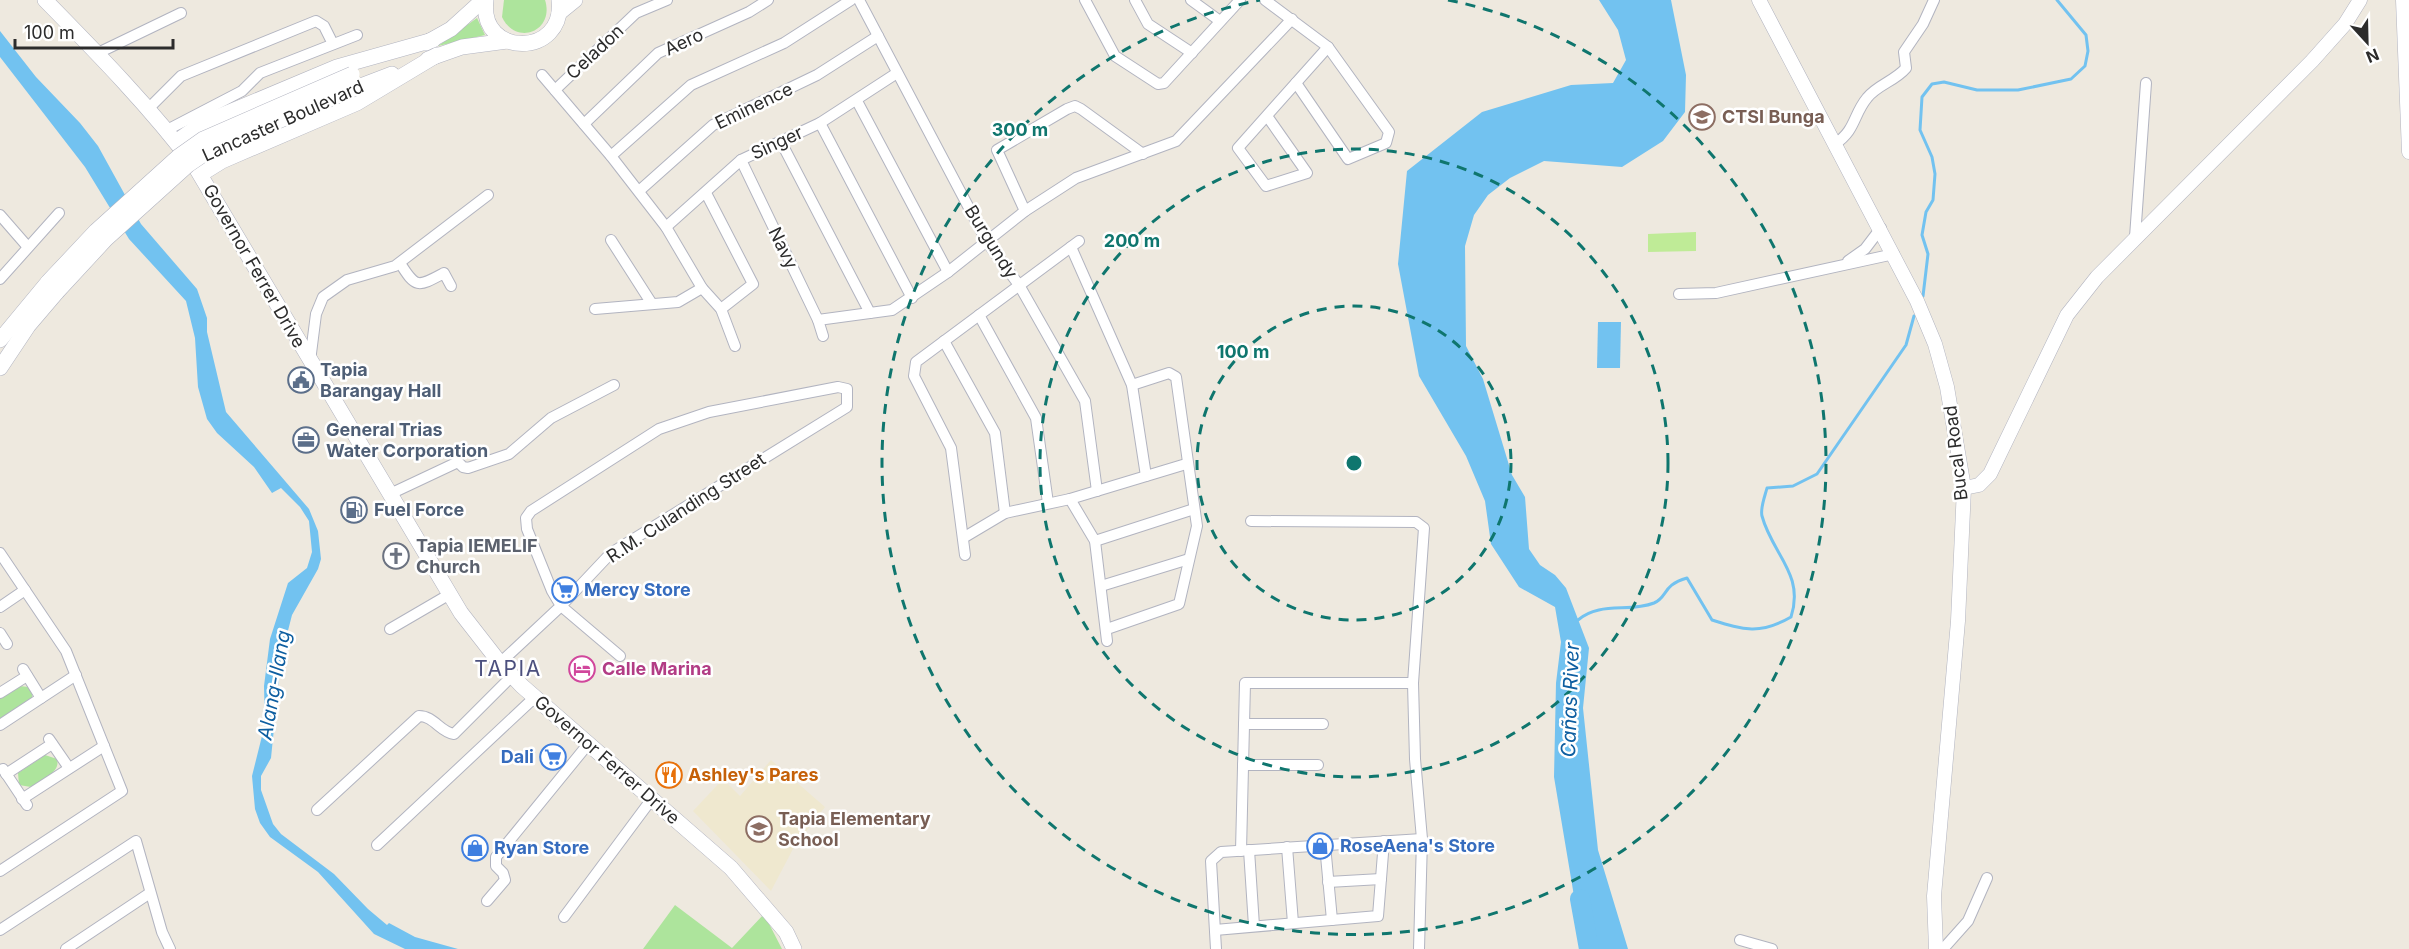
<svg xmlns="http://www.w3.org/2000/svg" width="2409" height="949" viewBox="0 0 2409 949" font-family="Inter,sans-serif">
<style>
.education{fill:#efe8cf}
.green{fill:#ade49c}
.pitch{fill:#bfeb97}
.water{fill:#72c2f0}
.lines{fill:none;stroke-linecap:round;stroke-linejoin:round}
.stream{stroke:#72c2f0;stroke-width:3}
.river{stroke:#72c2f0;stroke-width:20}
.minor-casing{stroke:#b2b4c0;stroke-width:12}
.tertiary-casing{stroke:#b2b4c0;stroke-width:15}
.secondary-casing{stroke:#b2b4c0;stroke-width:16}
.minor{stroke:#fff;stroke-width:10}
.tertiary{stroke:#fff;stroke-width:14}
.secondary{stroke:#fff;stroke-width:15}
.secondary-bridge-casing{stroke:#b2b4c0;stroke-width:16;stroke-linecap:butt}
.secondary-bridge{stroke:#fff;stroke-width:15}
.ring{fill:none;stroke:#0f766e;stroke-width:3;stroke-dasharray:10 8}
.labels{text-anchor:middle;stroke-width:5;stroke-linejoin:round;paint-order:stroke}
.street-label{font-size:18px;fill:#2c2c2c;stroke:#fff}
.education-label{font-size:18px;font-weight:bold;fill:#785e54;stroke:#fff;text-anchor:start}
.service-label{font-size:18px;font-weight:bold;fill:#4e5e75;stroke:#fff;text-anchor:start}
.worship-label{font-size:18px;font-weight:bold;fill:#5b616d;stroke:#fff;text-anchor:start}
.shop-label{font-size:18px;font-weight:bold;fill:#366cbe;stroke:#fff;text-anchor:start}
.hotel-label{font-size:18px;font-weight:bold;fill:#b23c85;stroke:#fff;text-anchor:start}
.food-label{font-size:18px;font-weight:bold;fill:#c56008;stroke:#fff;text-anchor:start}
.water-label{font-size:20px;font-style:italic;fill:#0d5ea0;stroke:#fff}
.quarter-label{font-size:21px;letter-spacing:1.5px;fill:#4c507e;stroke:#fff}
.centre{fill:#0f766e;stroke:#fff;stroke-width:3}
.ring-label{font-size:18px;text-anchor:middle;font-weight:bold;fill:#0f766e;stroke:#fff;stroke-width:5;stroke-linejoin:round;paint-order:stroke}
</style>
<rect width="100%" height="100%" fill="#eee9df"/>
<path class="education" d="M771 760 825 807 794 847 771 891 693 811 723 779 740 796Z"/>
<g class="green">
<path d="M504 0H545C555 31 516 47 502 17Z"/>
<path d="M477 18 485 35 438 46Z"/>
<path d="M19 686 29 687 32 692V699L0 721V698Z"/>
<path d="M45 755 57 759C61 773 41 780 31 787L19 785 18 773Z"/>
<path d="M675 905 732 948 764 914 782 949H643Z"/>
</g>
<path class="pitch" d="M1696 232V251L1648 252V234Z"/>
<g class="water">
<path d="M1599 0H1671L1686 75 1685 112 1663 141 1622 167 1544 161 1510 178 1488 195 1474 215 1465 246 1466 346 1483 379 1512 475 1525 497 1529 549 1540 565 1555 575 1566 588 1589 648 1583 708 1598 850 1628 949H1594L1575 902 1554 777 1556 683 1561 642 1555 607 1519 587 1491 544 1485 501 1466 456 1419 376 1398 264 1407 171 1482 112 1571 85 1613 83 1626 60 1618 30Z"/>
<path d="M0 31 36 77 80 123 98 146 141 224 197 289 207 318V332L226 412 309 509 318 531 321 559 318 569 292 615 281 658 271 758 261 776V790L273 824 281 834 334 874 368 909 387 925 389 923 415 937 458 949H405L374 934 318 872 270 837 260 823 255 809 252 776 265 724 264 686 270 639 288 583 307 568 312 552 309 521 300 507 281 488 272 493 254 467 217 433 207 419 198 387 195 338 186 301 129 239 85 167 0 57Z"/>
<path d="M1598 322H1621L1620 368H1597Z"/>
</g>
<g class="lines">
<g class="stream">
<path d="M1923 296 1928 254 1922 235 1926 212 1933 200 1935 174 1932 157 1920 130 1922 97 1932 84 1944 82 1977 90H2018L2071 79 2085 66 2088 51 2086 35 2057 0"/>
<path d="M1578 620C1600 601 1629 613 1654 603 1668 597 1662 585 1687 578L1712 620C1744 630 1760 635 1791 617 1805 574 1772 554 1762 516 1760 508 1765 496 1767 488L1793 486 1817 474 1906 345 1914 316"/>
</g>
<path class="river" d="M1580 899 1589 949"/>
<g class="minor-casing">
<g id="minor">
<path d="M859 0 987 242 1019 285 1085 401 1097 491"/>
<path d="M1085 0 1115 56 1158 84 1164 83 1240 0"/>
<path d="M1135 0 1148 24 1192 53"/>
<path d="M1191 0 1220 21"/>
<path d="M1265 0 1328 47 1389 132 1386 143 1348 159 1296 83"/>
<path d="M98 53 181 13"/>
<path d="M542 75 611 156 666 227 702 288 721 309 735 346"/>
<path d="M555 90 636 13 667 0"/>
<path d="M857 101 948 272"/>
<path d="M148 109 181 76 316 21 324 26 333 44"/>
<path d="M1267 116 1307 173 1266 186 1238 148 1328 47"/>
<path d="M820 123 912 298"/>
<path d="M584 124 658 53 749 12 768 0"/>
<path d="M167 130 242 91 260 73 357 35"/>
<path d="M781 142 870 313"/>
<path d="M1835 144C1856 130 1853 115 1867 98 1877 85 1895 81 1906 68L1904 52 1923 24 1934 0"/>
<path d="M611 156 691 85 784 43 851 0"/>
<path d="M741 160 818 320 823 336"/>
<path d="M639 191 713 125 817 75 878 36"/>
<path d="M706 193 753 284 721 309"/>
<path d="M1025 211 997 150 1067 109 1075 106 1081 109 1143 154"/>
<path d="M0 215 27 246"/>
<path d="M666 227 741 160 820 123 897 73"/>
<path d="M2135 237 2146 83"/>
<path d="M611 240 652 304"/>
<path d="M1071 247 1132 385 1146 476"/>
<path d="M1848 261 1865 249 1881 228"/>
<path d="M400 263C416 289 418 287 444 273L451 286"/>
<path d="M0 279 59 213"/>
<path d="M1679 294 1716 293 1894 254"/>
<path d="M595 309 678 302 702 288"/>
<path d="M979 315 1036 418 1048 503"/>
<path d="M818 320 892 310 948 272 1025 211 1076 178 1176 141 1292 19"/>
<path d="M944 341 995 433 1005 513"/>
<path d="M310 361 316 314 323 297 347 280 395 266 488 195"/>
<path d="M390 494 458 462 463 467 468 468 509 454 551 418 614 385"/>
<path d="M1070 499 1095 541 1107 641"/>
<path d="M1251 521 1416 522 1424 528 1413 683 1415 759 1422 839 1419 949"/>
<path d="M963 538 1005 513 1070 499 1186 464"/>
<path d="M1095 541 1194 509"/>
<path d="M0 553 66 651 122 791 0 871"/>
<path d="M965 555 951 448 914 376 916 362 1079 241"/>
<path d="M1101 586 1189 559"/>
<path d="M0 607 25 590"/>
<path d="M390 629 450 594"/>
<path d="M1107 629 1179 604 1197 526 1176 377 1169 373 1132 385"/>
<path d="M0 633 7 644"/>
<path d="M500 663 561 606 611 553 847 407V389L838 387 709 412 659 429 531 511 526 518 527 529 552 591 561 606 620 656"/>
<path d="M23 669 41 698"/>
<path d="M0 693 27 676"/>
<path d="M1244 724H1323"/>
<path d="M0 725 76 675"/>
<path d="M49 739 69 768"/>
<path d="M1243 765H1318"/>
<path d="M3 769 27 805"/>
<path d="M6 774 52 744"/>
<path d="M22 799 104 746"/>
<path d="M317 810 419 716C434 716 440 732 454 734L512 676"/>
<path d="M377 845 534 698"/>
<path d="M1325 845 1332 920"/>
<path d="M1287 847 1293 923"/>
<path d="M1249 850 1254 926"/>
<path d="M1241 851 1245 683H1413"/>
<path d="M1328 882 1381 879"/>
<path d="M487 901 505 880 503 873 496 866V857L589 743"/>
<path d="M564 917 651 800"/>
<path d="M0 930 136 841 162 932 170 949"/>
<path d="M1215 930 1378 916 1384 841"/>
<path d="M1740 940 1772 949"/>
<path d="M66 949 150 893"/>
<path d="M1216 949 1211 861 1221 852 1422 839"/>
<path d="M1943 949 1968 921 1987 878"/>
</g>
</g>
<g class="tertiary-casing">
<g id="tertiary">
<path d="M1759 0 1917 301 1935 344 1947 387 1964 488 1958 621 1934 896 1936 949"/>
<path d="M2403 0 2409 152"/>
<path d="M1964 488 1979 485 1990 474 2067 315 2097 277 2312 61 2345 24 2360 0"/>
</g>
</g>
<g class="secondary-casing">
<g id="secondary">
<path d="M45 0C98 54 151 108 196 168L461 613 500 663 522 686 731 868 786 932 794 949"/>
<path d="M486 0C478 58 566 58 559 0"/>
<path d="M559 13 575 0"/>
<path d="M426 43 451 29 483 0"/>
<path d="M428 59 462 47 507 41"/>
<path d="M358 87 392 74"/>
<path d="M177 141 201 124 337 67 433 40"/>
<path d="M201 174 222 161 357 103 437 55"/>
<path d="M0 340 48 282"/>
<path d="M0 368 28 326 57 292"/>
</g>
</g>
<use href="#minor" class="minor"/>
<use href="#tertiary" class="tertiary"/>
<use href="#secondary" class="secondary"/>
<g class="secondary-bridge-casing">
<g id="secondary-bridge">
<path d="M48 282 96 231 179 156 203 139 352 74"/>
<path d="M57 292 106 239 188 165 210 150 358 87"/>
</g>
</g>
<use href="#secondary-bridge" class="secondary-bridge"/>
</g>
<g class="ring">
<circle cx="1354" cy="463" r="157"/>
<circle cx="1354" cy="463" r="314"/>
<path d="M1448 0A472 472 0 1 1 1260 0"/>
</g>
<defs>
<g id="school-ring" transform="scale(1.35)"><circle r="9.5" fill="#fff" stroke="#8d6e63" stroke-width="1.5"/><path d="M0-5L7-2L0 1L-7-2ZM-4 1L0 2.5L4 1V4Q0 6-4 4Z" fill="#8d6e63"/></g>
<g id="civic-ring" transform="scale(1.35)"><circle r="9.5" fill="#fff" stroke="#5c6f8a" stroke-width="1.5"/><path d="M-.6-6.5H3V-4.5H.6V-3L4-1V1h2V6H-6V1h2V-1L-.6-3ZM-1.2 2.5V6h2.4V2.5Z" fill="#5c6f8a"/></g>
<g id="office-ring" transform="scale(1.35)"><circle r="9.5" fill="#fff" stroke="#5c6f8a" stroke-width="1.5"/><path d="M-6-3h4V-5.5h4V-3h4V5H-6ZM-1-4.5V-3h2v-1.5ZM-6 0V1H6V0Z" fill="#5c6f8a"/></g>
<g id="fuel-ring" transform="scale(1.35)"><circle r="9.5" fill="#fff" stroke="#5c6f8a" stroke-width="1.5"/><path d="M-5.5-6h7V0h2V4h1.3V-2.5L3-4.5l.8-.8L6-3V5H2.5V1h-1V6h-7ZM-4.2-4.7v3.2H.2V-4.7Z" fill="#5c6f8a"/></g>
<g id="church-ring" transform="scale(1.35)"><circle r="9.5" fill="#fff" stroke="#6b7280" stroke-width="1.5"/><path d="M-1.2-6h2.4v3.5h3.3v2.4h-3.3V6h-2.4V-.1h-3.3v-2.4h3.3Z" fill="#6b7280"/></g>
<g id="supermarket-ring" transform="scale(1.35)"><circle r="9.5" fill="#fff" stroke="#3f7fe0" stroke-width="1.5"/><path d="M-6-5.5h2.5l.6 2H6L4.5 2H-2.5L-4.4-4H-6ZM-1.5 3.2a1.3 1.3 0 1 0 .1 0ZM3 3.2a1.3 1.3 0 1 0 .1 0Z" fill="#3f7fe0"/></g>
<g id="hotel-ring" transform="scale(1.35)"><circle r="9.5" fill="#fff" stroke="#d1479c" stroke-width="1.5"/><path d="M-6-4.5h1.5V1H6V5H4.5V3h-9V5H-6ZM-4 0a1.8 1.8 0 1 1 3.6 0ZM.5 0V-2.5h3Q6-2.5 6 0Z" fill="#d1479c"/></g>
<g id="restaurant-ring" transform="scale(1.35)"><circle r="9.5" fill="#fff" stroke="#e8710a" stroke-width="1.5"/><path d="M-5-6h1v4h1v-4h1v4h1v-4h1v5L-1.5 .5V6h-2V.5L-5-1ZM5-6V6H3V1.5H1.5Q1.5-4 5-6Z" fill="#e8710a"/></g>
<g id="shop-ring" transform="scale(1.35)"><circle r="9.5" fill="#fff" stroke="#3f7fe0" stroke-width="1.5"/><path d="M-5-2.5h2.3a2.7 3.5 0 0 1 5.4 0H5L5.5 6h-11ZM-1.5-2.5h3a1.5 2.3 0 0 0-3 0Z" fill="#3f7fe0"/></g>
</defs>
<g fill-rule="evenodd">
<use href="#school-ring" x="1702" y="117"/>
<use href="#civic-ring" x="301" y="380"/>
<use href="#office-ring" x="306" y="440"/>
<use href="#fuel-ring" x="354" y="510"/>
<use href="#church-ring" x="396" y="556"/>
<use href="#supermarket-ring" x="565" y="590"/>
<use href="#hotel-ring" x="582" y="669"/>
<use href="#supermarket-ring" x="553" y="757"/>
<use href="#restaurant-ring" x="669" y="775"/>
<use href="#school-ring" x="759" y="829"/>
<use href="#shop-ring" x="1320" y="846"/>
<use href="#shop-ring" x="475" y="848"/>
</g>
<g class="labels">
<g class="street-label">
<text transform="translate(684 42) rotate(-25)" y="6">Aero</text>
<text transform="translate(595 52) rotate(-43)" y="6">Celadon</text>
<text transform="translate(754 106) rotate(-26)" y="6">Eminence</text>
<text transform="translate(283 121) rotate(-24)" y="6">Lancaster Boulevard</text>
<text transform="translate(777 143) rotate(-25)" y="6">Singer</text>
<text transform="translate(991 242) rotate(58)" y="6">Burgundy</text>
<text transform="translate(783 248) rotate(64)" y="6">Navy</text>
<text transform="translate(254 266) rotate(60)" y="6">Governor Ferrer Drive</text>
<text transform="translate(1956 453) rotate(-97)" y="6">Bucal Road</text>
<text transform="translate(686 508) rotate(-33)" y="6">R.M. Culanding Street</text>
<text transform="translate(607 760) rotate(41)" y="6">Governor Ferrer Drive</text>
</g>
<g class="education-label">
<text x="1722" y="123">CTSI Bunga</text>
<text x="778" y="825">Tapia Elementary<tspan x="778" dy="21">School</tspan></text>
</g>
<g class="service-label">
<text x="320" y="376">Tapia<tspan x="320" dy="21">Barangay Hall</tspan></text>
<text x="326" y="436">General Trias<tspan x="326" dy="21">Water Corporation</tspan></text>
<text x="374" y="516">Fuel Force</text>
</g>
<g class="worship-label">
<text x="416" y="552">Tapia IEMELIF<tspan x="416" dy="21">Church</tspan></text>
</g>
<g class="shop-label">
<text x="584" y="596">Mercy Store</text>
<text x="534" y="763" text-anchor="end">Dali</text>
<text x="1340" y="852">RoseAena's Store</text>
<text x="494" y="854">Ryan Store</text>
</g>
<g class="hotel-label">
<text x="602" y="675">Calle Marina</text>
</g>
<g class="food-label">
<text x="688" y="781">Ashley's Pares</text>
</g>
<g class="water-label">
<text transform="translate(274 685) rotate(-80)" y="7">Alang-Ilang</text>
<text transform="translate(1570 700) rotate(-88)" y="7">Cañas River</text>
</g>
<g class="quarter-label">
<text x="508" y="676">TAPIA</text>
</g>
</g>
<circle cx="1354" cy="463" r="9" class="centre"/>
<g class="ring-label">
<text x="1020" y="136">300 m</text>
<text x="1132" y="247">200 m</text>
<text x="1243" y="358">100 m</text>
</g>
<g transform="translate(2367 42) rotate(158)" stroke="#ffffff" stroke-width="4.5" paint-order="stroke">
<path d="M0-4.5L10 22L0 15L-10 22Z" fill="#2c2c2c"/>
<text y="-9" font-size="16" font-weight="bold" text-anchor="middle" fill="#2c2c2c">N</text>
</g>
<path d="M15 39v9h158v-9" fill="none" stroke="#2c2c2c" stroke-width="3"/>
<text x="24" y="39" font-size="18" fill="#2c2c2c" stroke="#ffffff" stroke-width="4.5" paint-order="stroke">100 m</text>
</svg>
